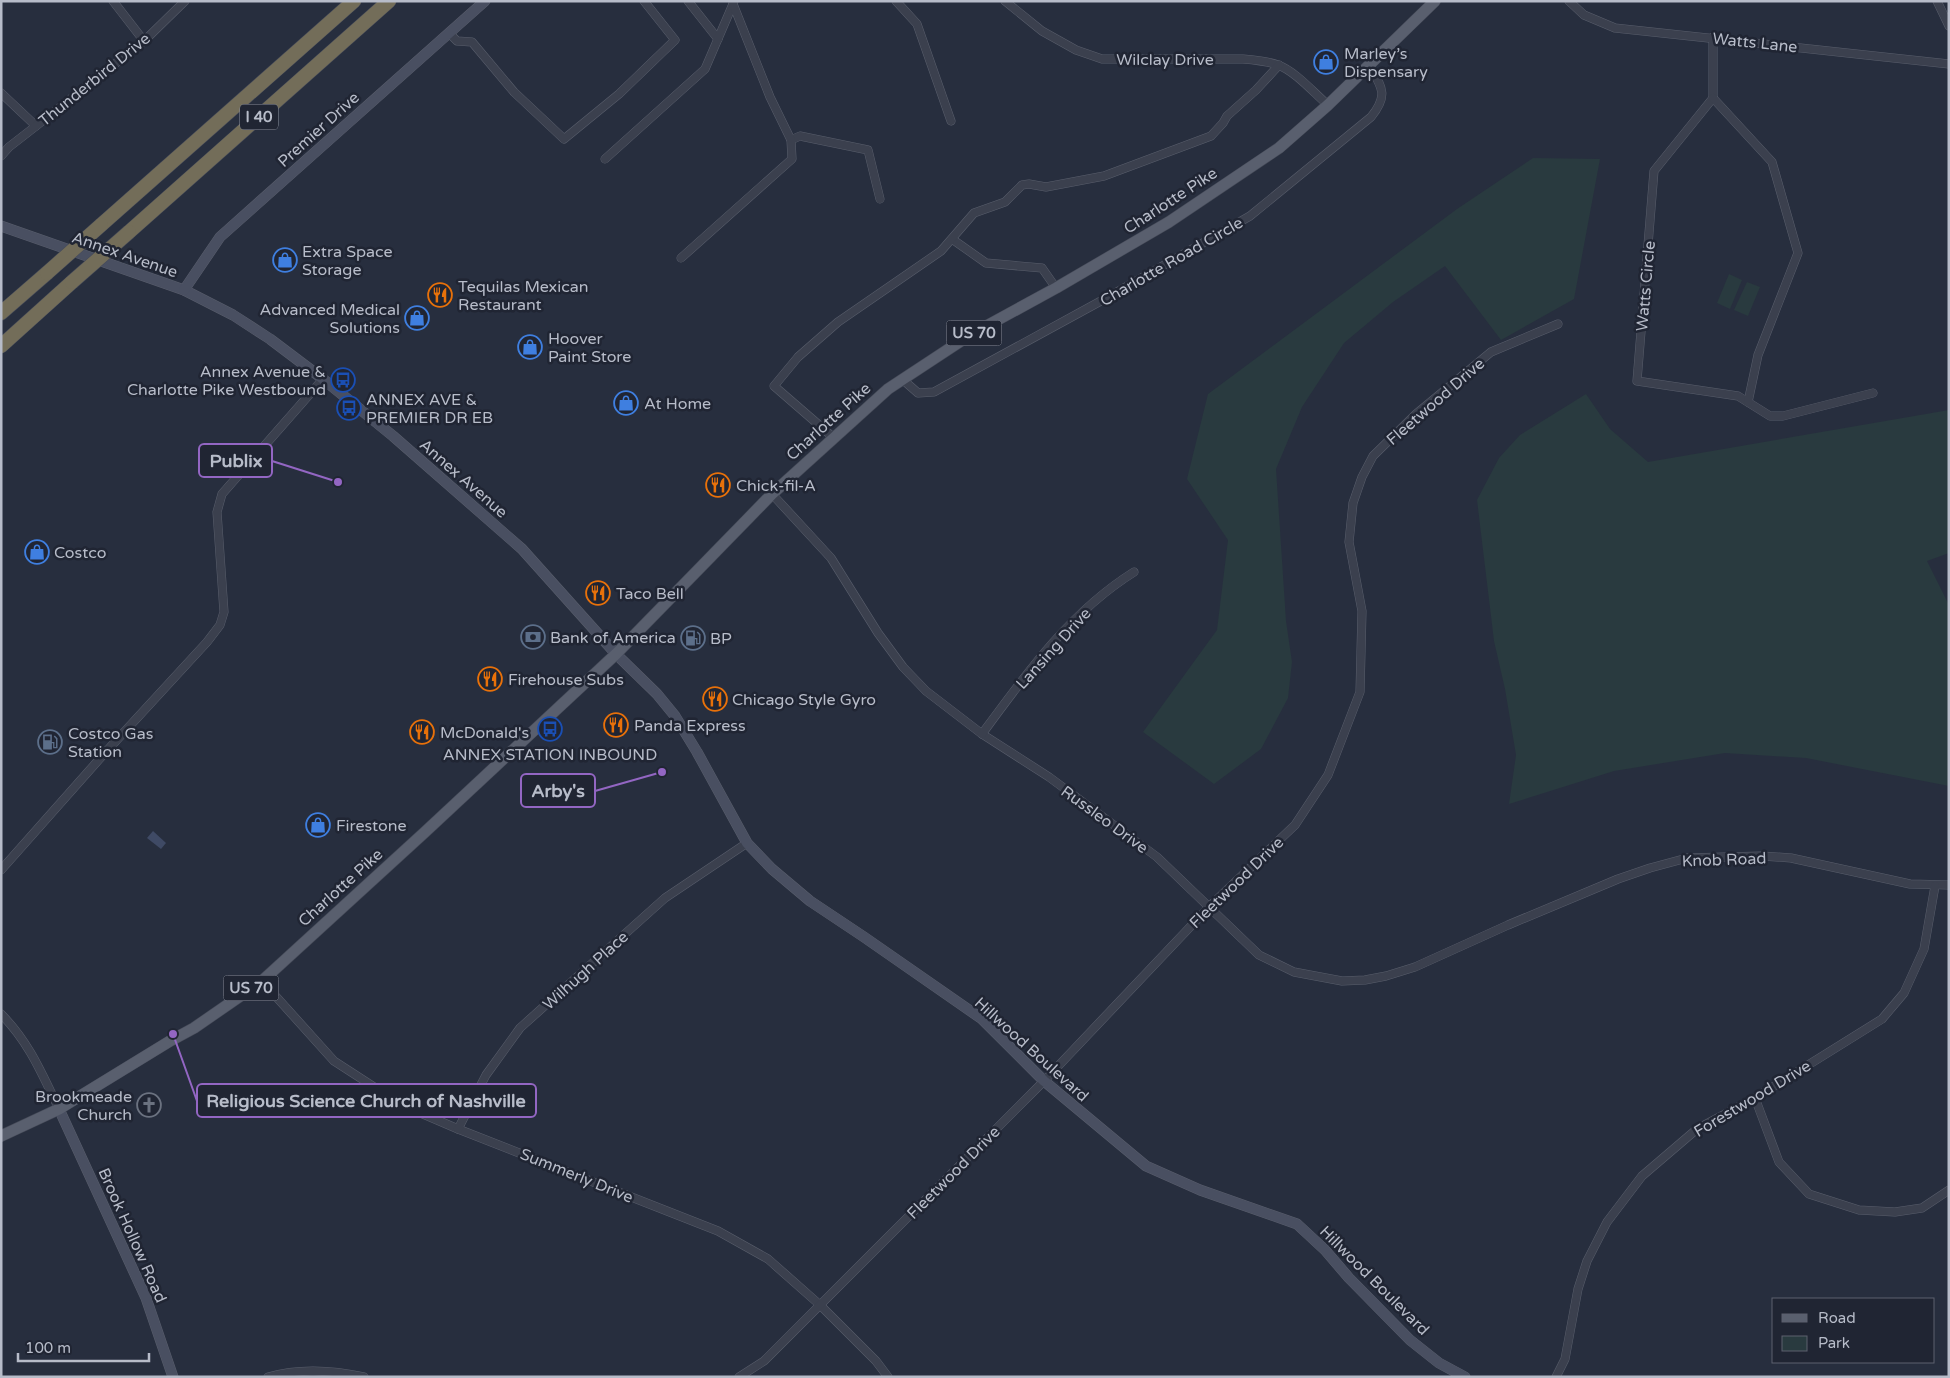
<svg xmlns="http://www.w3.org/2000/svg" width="1950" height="1378" viewBox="0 0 1950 1378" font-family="'Varela Round',sans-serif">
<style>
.green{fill:#293a3f}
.water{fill:#3f4a65}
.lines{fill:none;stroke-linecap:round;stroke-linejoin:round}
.street-casing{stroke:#595e6c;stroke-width:9}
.secondary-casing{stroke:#595e6c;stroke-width:11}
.primary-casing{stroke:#444957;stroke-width:12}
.highway-casing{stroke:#464b59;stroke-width:15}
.street{stroke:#3b404e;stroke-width:8}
.secondary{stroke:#494f61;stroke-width:10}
.primary{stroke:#595f6e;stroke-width:11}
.highway{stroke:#736d59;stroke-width:14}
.highway-bridge-casing{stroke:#464b59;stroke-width:15;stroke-linecap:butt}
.highway-bridge{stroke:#736d59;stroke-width:14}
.labels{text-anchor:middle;stroke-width:5;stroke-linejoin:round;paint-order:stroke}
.shield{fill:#202533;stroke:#8a8f9c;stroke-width:1}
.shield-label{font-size:15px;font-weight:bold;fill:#b7bcc9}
.street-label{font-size:16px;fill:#b7bcc9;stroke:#202533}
.poi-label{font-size:16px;fill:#b7bcc9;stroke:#202533;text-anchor:start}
.leader{fill:none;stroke:#9366c3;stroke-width:2}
.callout-dot{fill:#9366c3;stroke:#202533;stroke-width:2}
.callout{fill:#202533;stroke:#9366c3;stroke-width:2}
.callout-label{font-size:18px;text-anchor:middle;font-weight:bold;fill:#b7bcc9}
</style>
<rect width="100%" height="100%" fill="#272e3e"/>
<g class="green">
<path d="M1533 158 1600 159 1574 299 1501 340 1445 266 1393 302 1344 343 1302 407 1276 469 1286 621 1292 662 1288 698 1261 749 1214 784 1143 732 1217 630 1228 540 1187 479 1208 394 1457 209Z"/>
<path d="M1729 274 1742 280 1730 309 1717 303Z"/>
<path d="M1747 282 1760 287 1748 316 1734 310Z"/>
<path d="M1586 394 1610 429 1648 462 1949 410V553L1927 561 1949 605V786L1806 758 1725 753 1614 771 1509 804 1516 755 1505 689 1494 641 1477 500 1499 458 1520 435Z"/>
</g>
<path class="water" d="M153 831 166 843 161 849 147 838Z"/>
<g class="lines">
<g class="street-casing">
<g id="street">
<path d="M113 1 144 41"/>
<path d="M688 1 718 39"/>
<path d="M896 1 917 24 951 121"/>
<path d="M1005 1 1042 31 1076 50 1102 59H1243C1255 60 1267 61 1278 65 1295 71 1314 93 1328 105"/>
<path d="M1569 1 1584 15 1615 28 1949 64"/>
<path d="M1937 1 1949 26"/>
<path d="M449 33 457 41 472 42 514 92 564 139 619 94 675 40 644 1"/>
<path d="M1713 37V98L1654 171 1637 381 1738 396 1770 416H1783L1873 393"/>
<path d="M1 93 36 126"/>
<path d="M1713 98 1772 162 1798 253 1758 355 1748 402"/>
<path d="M791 140 800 136 868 150 880 199"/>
<path d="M1 156 9 147 36 126 144 41 185 1"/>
<path d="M605 159 705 69 733 4"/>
<path d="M952 239 986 263 1042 268 1056 288"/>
<path d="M681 258 792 159 791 140 770 97 733 4 734 1"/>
<path d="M902 379 918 393 934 392 1110 296 1250 216 1371 117C1389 95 1382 87 1369 65"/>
<path d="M834 438 774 386 798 357 838 322 941 251 974 213 1005 202 1022 185 1029 184 1046 187 1104 176 1211 136 1223 123 1227 116 1256 90 1279 65"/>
<path d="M772 494 831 558 878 633 903 667 926 691 982 734 1049 777 1157 857 1259 955 1294 972 1342 981 1365 980 1386 976 1415 967 1508 925 1618 879 1650 868 1687 858 1762 856 1791 858 1910 884 1949 885"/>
<path d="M982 734C1026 674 1070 612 1134 572"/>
<path d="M1 870 103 755 207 642 220 625 224 612 217 512 222 494 323 379"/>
<path d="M262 981 334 1061 402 1105 458 1129 718 1231 768 1259 820 1305 876 1361 888 1377"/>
<path d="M1 1014C29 1042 42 1074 59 1109"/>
<path d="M1755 1098 1779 1162 1809 1194 1859 1210 1895 1212 1922 1208 1949 1190"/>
<path d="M458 1129 486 1075 520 1028 665 898 747 843"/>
<path d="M268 1377C299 1368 333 1370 364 1377"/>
<path d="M739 1377 764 1361 1044 1081 1209 907 1295 825 1328 775 1360 692 1362 611 1349 542 1353 503 1362 477 1373 456 1416 414 1491 352 1558 324"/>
<path d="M1556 1377 1565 1359 1578 1289 1587 1261 1607 1222 1642 1176 1697 1129 1755 1098 1882 1019 1904 993 1924 949 1935 886"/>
</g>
</g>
<g class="secondary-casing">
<g id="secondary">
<path d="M1 226 184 290 233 315 270 339 323 379 393 436 522 549 616 654 657 694 675 716 697 752 747 843 772 869 810 901 864 937 982 1019 1044 1081 1146 1166 1200 1190 1297 1224 1325 1250 1349 1278 1410 1340 1439 1363 1465 1377"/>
<path d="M184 290 220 237 485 1"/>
<path d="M59 1109 146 1298 173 1377"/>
</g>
</g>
<g class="primary-casing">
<path id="primary" d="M1 1136 59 1109 170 1041 194 1028 262 981 425 832 616 654 772 494 888 389 970 335 1056 288 1169 222 1279 148 1328 105 1435 1"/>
</g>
<g class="highway-casing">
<g id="highway">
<path d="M101 225 354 1"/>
<path d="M129 232 389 1"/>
<path d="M1 313 47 273"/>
<path d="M1 346 72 282"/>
</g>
</g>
<use href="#street" class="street"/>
<use href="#secondary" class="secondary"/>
<use href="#primary" class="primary"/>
<use href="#highway" class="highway"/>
<g class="highway-bridge-casing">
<g id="highway-bridge">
<path d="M47 273 101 225"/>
<path d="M72 282 129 232"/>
</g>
</g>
<use href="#highway-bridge" class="highway-bridge"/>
</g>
<defs>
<g id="shop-ring" transform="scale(1.25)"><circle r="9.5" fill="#202533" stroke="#3f7fe0" stroke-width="1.5"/><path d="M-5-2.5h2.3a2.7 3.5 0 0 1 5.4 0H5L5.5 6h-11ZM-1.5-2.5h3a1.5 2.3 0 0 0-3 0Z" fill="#3f7fe0"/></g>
<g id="restaurant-ring" transform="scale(1.25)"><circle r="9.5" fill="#202533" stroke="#e8710a" stroke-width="1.5"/><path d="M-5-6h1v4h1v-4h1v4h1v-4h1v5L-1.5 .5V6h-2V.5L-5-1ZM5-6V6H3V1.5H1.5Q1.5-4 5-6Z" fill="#e8710a"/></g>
<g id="bus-ring" transform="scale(1.25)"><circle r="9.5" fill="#202533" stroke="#1a4fb4" stroke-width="1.5"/><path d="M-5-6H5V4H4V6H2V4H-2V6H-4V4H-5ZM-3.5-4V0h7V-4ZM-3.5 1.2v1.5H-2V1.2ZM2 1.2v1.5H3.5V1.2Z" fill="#1a4fb4"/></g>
<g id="bank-ring" transform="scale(1.25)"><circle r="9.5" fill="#202533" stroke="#5c6f8a" stroke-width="1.5"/><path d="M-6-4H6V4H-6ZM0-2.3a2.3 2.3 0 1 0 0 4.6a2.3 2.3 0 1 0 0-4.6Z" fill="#5c6f8a"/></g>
<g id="fuel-ring" transform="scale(1.25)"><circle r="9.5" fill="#202533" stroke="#5c6f8a" stroke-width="1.5"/><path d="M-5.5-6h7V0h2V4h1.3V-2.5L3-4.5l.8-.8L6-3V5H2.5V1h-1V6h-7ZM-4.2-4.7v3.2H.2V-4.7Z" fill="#5c6f8a"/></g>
<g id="church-ring" transform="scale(1.25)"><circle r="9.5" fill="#202533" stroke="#6b7280" stroke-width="1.5"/><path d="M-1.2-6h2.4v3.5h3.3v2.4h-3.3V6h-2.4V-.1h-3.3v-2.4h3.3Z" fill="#6b7280"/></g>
</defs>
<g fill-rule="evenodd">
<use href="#shop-ring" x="1326" y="62"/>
<use href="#shop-ring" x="285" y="260"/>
<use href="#restaurant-ring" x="440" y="295"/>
<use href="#shop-ring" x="417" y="318"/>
<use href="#shop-ring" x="530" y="347"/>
<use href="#bus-ring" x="343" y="380"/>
<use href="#shop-ring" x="626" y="403"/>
<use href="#bus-ring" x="349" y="408"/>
<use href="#restaurant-ring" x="718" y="485"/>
<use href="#shop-ring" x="37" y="552"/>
<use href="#restaurant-ring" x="598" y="593"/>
<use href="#bank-ring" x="533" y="637"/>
<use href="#fuel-ring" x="693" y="638"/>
<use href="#restaurant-ring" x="490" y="679"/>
<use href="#restaurant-ring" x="715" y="699"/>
<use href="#restaurant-ring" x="616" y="725"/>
<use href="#bus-ring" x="550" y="729"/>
<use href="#restaurant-ring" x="422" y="732"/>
<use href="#fuel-ring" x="50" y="742"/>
<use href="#shop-ring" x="318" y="825"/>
<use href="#church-ring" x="149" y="1105"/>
</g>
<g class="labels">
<g class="shield">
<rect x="240" y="104.5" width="38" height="25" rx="4"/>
<rect x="946.5" y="320.5" width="55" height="25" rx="4"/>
<rect x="223.5" y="975.5" width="55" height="25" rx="4"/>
</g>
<g class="shield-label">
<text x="259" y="122">I 40</text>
<text x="974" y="338">US 70</text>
<text x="251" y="993">US 70</text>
</g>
<g class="street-label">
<text transform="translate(1755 42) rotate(6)" y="6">Watts Lane</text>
<text x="1165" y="65">Wilclay Drive</text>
<text transform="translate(94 79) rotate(-39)" y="6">Thunderbird Drive</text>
<text transform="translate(318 129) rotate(-42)" y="6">Premier Drive</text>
<text transform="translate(1170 200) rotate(-33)" y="6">Charlotte Pike</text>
<text transform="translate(125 254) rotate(19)" y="6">Annex Avenue</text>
<text transform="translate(1171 261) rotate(-30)" y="6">Charlotte Road Circle</text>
<text transform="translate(1645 286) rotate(-85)" y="6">Watts Circle</text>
<text transform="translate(1435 401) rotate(-41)" y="6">Fleetwood Drive</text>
<text transform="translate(828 421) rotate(-42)" y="6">Charlotte Pike</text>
<text transform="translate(464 478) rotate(41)" y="6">Annex Avenue</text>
<text transform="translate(1053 648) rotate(-48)" y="6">Lansing Drive</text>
<text transform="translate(1105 819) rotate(36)" y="6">Russleo Drive</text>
<text transform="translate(1724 859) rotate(-2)" y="6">Knob Road</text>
<text transform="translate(1236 882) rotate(-44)" y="6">Fleetwood Drive</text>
<text transform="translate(340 887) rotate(-42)" y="6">Charlotte Pike</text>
<text transform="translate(585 970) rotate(-42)" y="6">Wilhugh Place</text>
<text transform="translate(1032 1049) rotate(42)" y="6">Hillwood Boulevard</text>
<text transform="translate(1752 1098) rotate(-31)" y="6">Forestwood Drive</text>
<text transform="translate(953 1172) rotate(-45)" y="6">Fleetwood Drive</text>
<text transform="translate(577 1175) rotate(22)" y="6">Summerly Drive</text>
<text transform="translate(133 1235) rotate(66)" y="6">Brook Hollow Road</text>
<text transform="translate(1375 1280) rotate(45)" y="6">Hillwood Boulevard</text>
</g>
<g class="poi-label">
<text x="1344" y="59">Marley’s<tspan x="1344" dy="18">Dispensary</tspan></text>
<text x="302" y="257">Extra Space<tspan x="302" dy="18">Storage</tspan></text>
<text x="458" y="292">Tequilas Mexican<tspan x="458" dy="18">Restaurant</tspan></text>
<text x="400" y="315" text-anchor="end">Advanced Medical<tspan x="400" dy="18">Solutions</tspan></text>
<text x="548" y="344">Hoover<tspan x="548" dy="18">Paint Store</tspan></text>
<text x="326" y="377" text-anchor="end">Annex Avenue &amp;<tspan x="326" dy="18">Charlotte Pike Westbound</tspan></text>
<text x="366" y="405">ANNEX AVE &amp;<tspan x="366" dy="18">PREMIER DR EB</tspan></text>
<text x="644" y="409">At Home</text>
<text x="736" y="491">Chick-fil-A</text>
<text x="54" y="558">Costco</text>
<text x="616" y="599">Taco Bell</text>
<text x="550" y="643">Bank of America</text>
<text x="710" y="644">BP</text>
<text x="508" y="685">Firehouse Subs</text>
<text x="732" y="705">Chicago Style Gyro</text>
<text x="634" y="731">Panda Express</text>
<text x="440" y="738">McDonald's</text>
<text x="68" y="739">Costco Gas<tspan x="68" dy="18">Station</tspan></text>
<text x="550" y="760" text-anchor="middle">ANNEX STATION INBOUND</text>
<text x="336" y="831">Firestone</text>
<text x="132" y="1102" text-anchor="end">Brookmeade<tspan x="132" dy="18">Church</tspan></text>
</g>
</g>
<path class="leader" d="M338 482L272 461M662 772L595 791M173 1034L197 1101"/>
<g class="callout-dot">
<circle cx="338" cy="482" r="5"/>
<circle cx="662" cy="772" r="5"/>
<circle cx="173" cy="1034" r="5"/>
</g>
<g class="callout">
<rect x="199" y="444" width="73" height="33" rx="5"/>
<rect x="521" y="774" width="74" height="33" rx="5"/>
<rect x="197" y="1084" width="339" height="33" rx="5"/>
</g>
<g class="callout-label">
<text x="236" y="467">Publix</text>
<text x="558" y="797">Arby's</text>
<text x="366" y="1107">Religious Science Church of Nashville</text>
</g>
<rect width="1950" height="1378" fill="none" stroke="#b7bcc9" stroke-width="5"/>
<rect x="1772" y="1298" width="162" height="65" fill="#202533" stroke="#5c616f"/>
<rect x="1782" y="1314" width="25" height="8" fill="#595f6e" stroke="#5c616f"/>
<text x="1818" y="1323" font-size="15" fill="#b7bcc9">Road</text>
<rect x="1782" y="1336" width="25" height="15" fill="#293a3f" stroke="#5c616f"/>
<text x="1818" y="1348" font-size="15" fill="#b7bcc9">Park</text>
<path d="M18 1353v8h131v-8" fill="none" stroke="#b7bcc9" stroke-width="2.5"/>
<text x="25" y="1353" font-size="15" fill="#b7bcc9" stroke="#202533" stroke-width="4" paint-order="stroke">100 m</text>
</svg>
